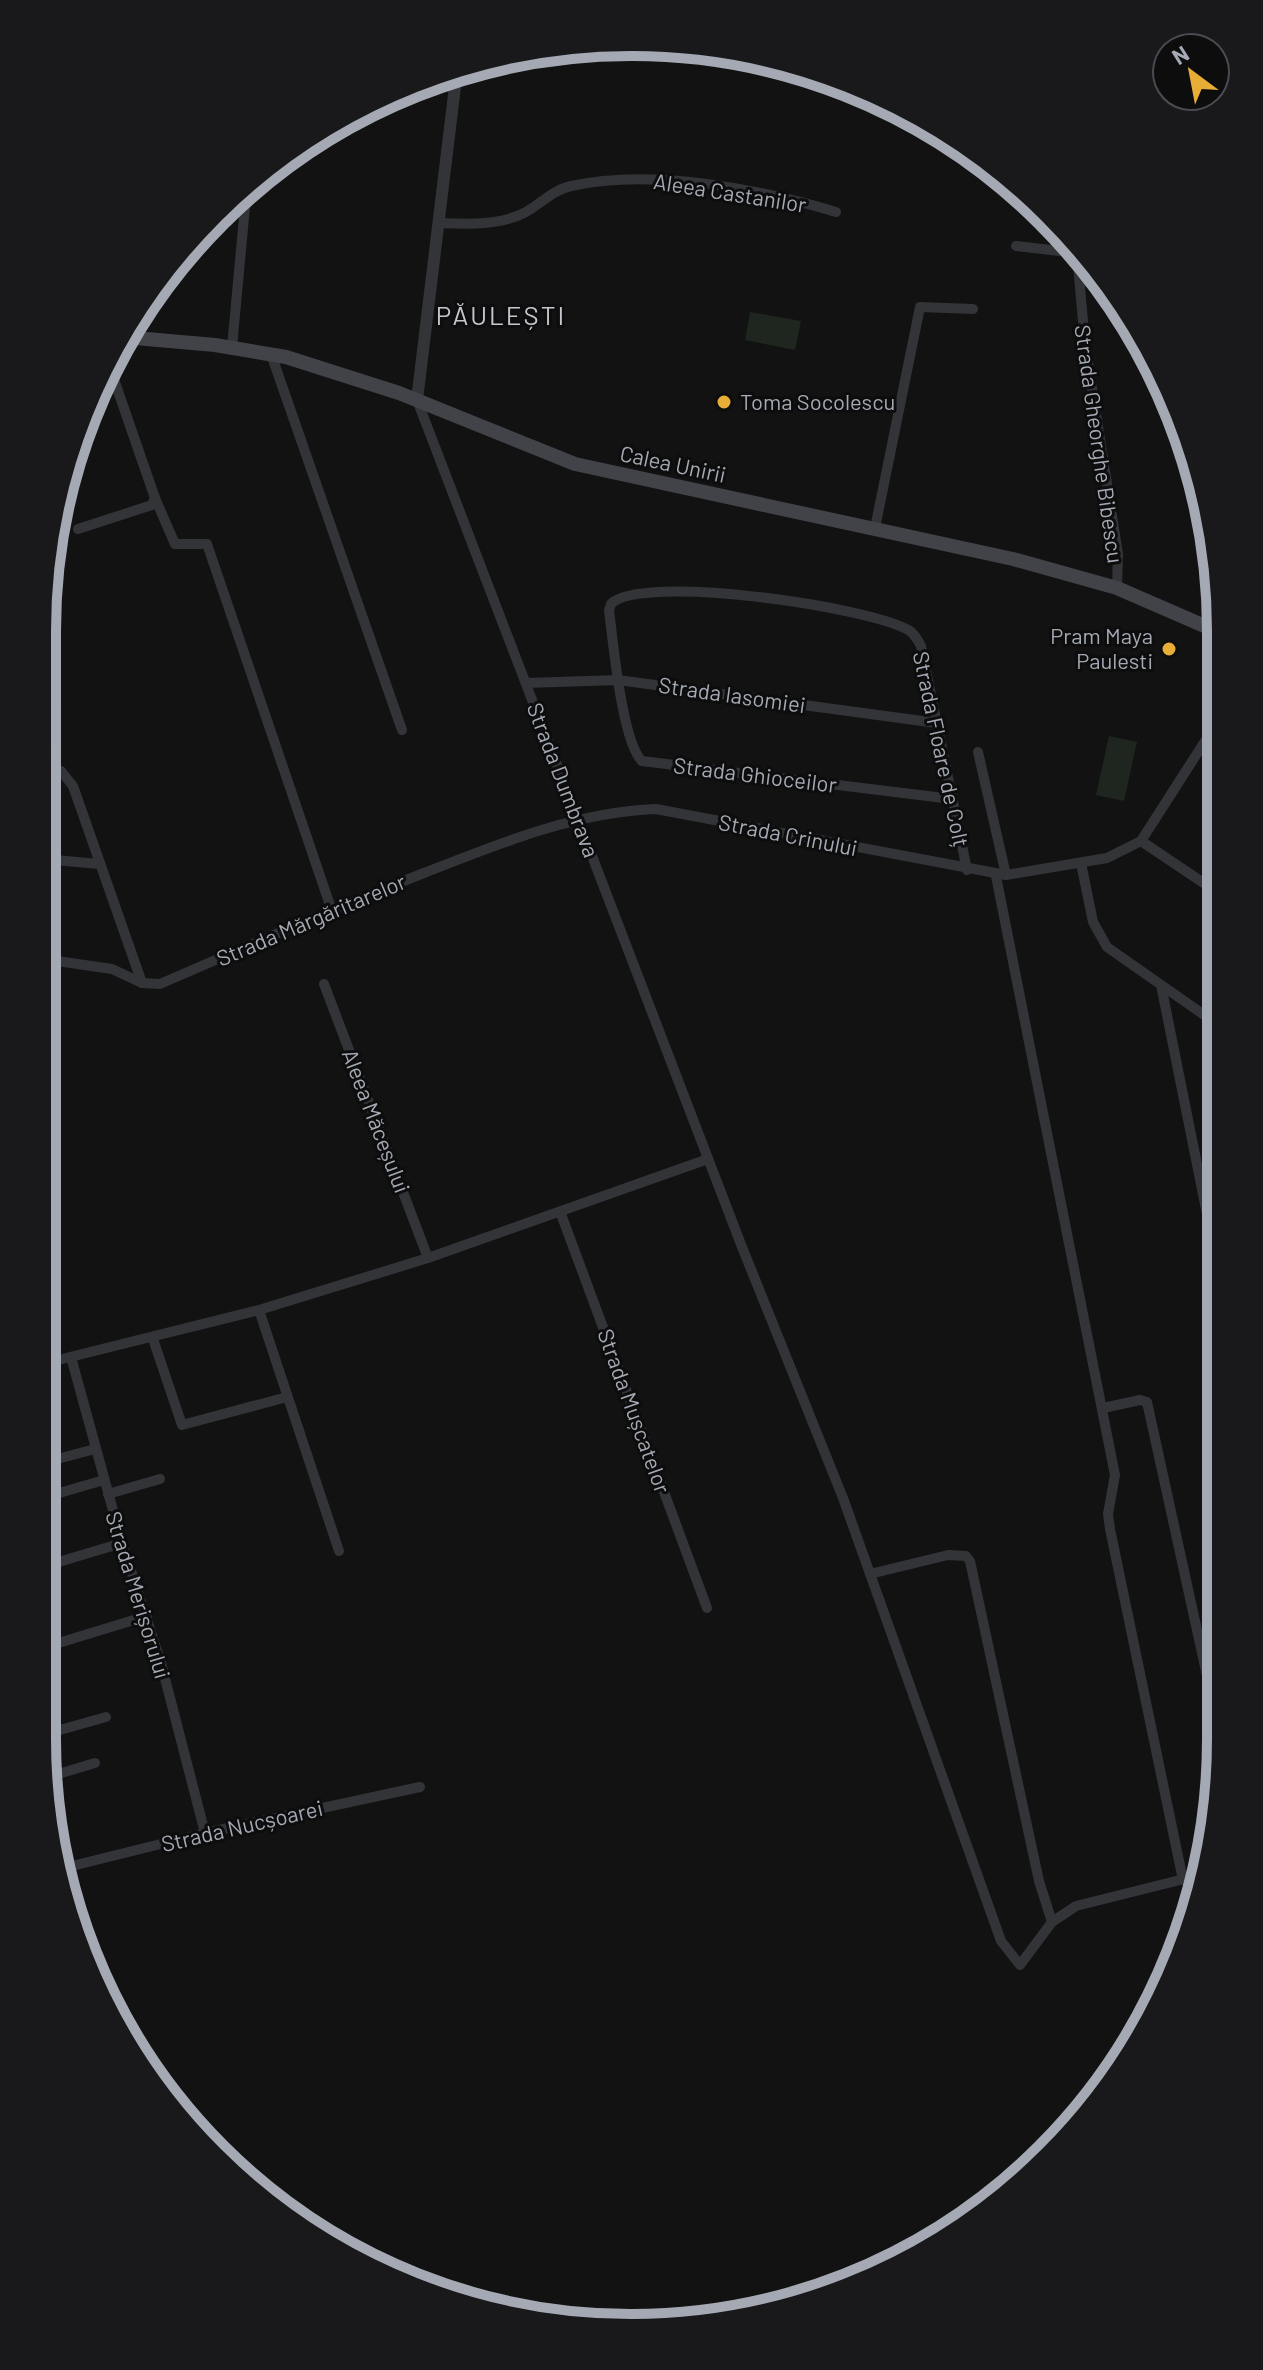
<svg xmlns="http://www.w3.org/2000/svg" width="1263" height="2370" viewBox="0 0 1263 2370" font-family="Barlow,sans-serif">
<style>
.green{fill:#1e261f}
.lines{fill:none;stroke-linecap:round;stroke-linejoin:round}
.minor{stroke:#333438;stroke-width:10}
.tertiary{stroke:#333438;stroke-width:12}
.secondary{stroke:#414348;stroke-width:14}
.poi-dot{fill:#e7ad37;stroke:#0d0d0e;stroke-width:3}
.labels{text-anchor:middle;stroke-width:6;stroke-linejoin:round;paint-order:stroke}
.street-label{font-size:22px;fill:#a4a9b3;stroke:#0d0d0e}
.poi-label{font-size:22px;fill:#a4a9b3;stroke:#0d0d0e;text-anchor:start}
.quarter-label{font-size:26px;letter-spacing:2px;fill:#c5c7cf;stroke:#0d0d0e}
.rim{fill:none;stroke:#a4a9b3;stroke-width:10}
</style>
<rect width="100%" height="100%" fill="#121213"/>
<g class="green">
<path d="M750 312 801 321 795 350 745 340Z"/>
<path d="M1109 736 1137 742 1124 801 1096 795Z"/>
</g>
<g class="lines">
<g class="minor">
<path d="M439 223C467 224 498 226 524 213 540 205 552 190 571 186 651 168 759 189 836 212"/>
<path d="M1016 246 1077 253 1085 344 1118 554 1117 588"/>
<path d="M232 347 247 185"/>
<path d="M271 354 402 730"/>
<path d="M417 400 742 1247 843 1498 1001 1941 1020 1965 1052 1922 1076 1906 1204 1874"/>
<path d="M155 498 175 544H207L332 911"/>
<path d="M875 528 920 307 973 309"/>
<path d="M78 529 152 505 155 498 108 362"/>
<path d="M526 683 618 680 937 723"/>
<path d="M978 752 1006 875"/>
<path d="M43 766 61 771 73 786 142 983"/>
<path d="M952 799 642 761C622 742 613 641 609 610L611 604C640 573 873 607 910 631 915 635 918 640 921 646L967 870"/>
<path d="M1141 841 1217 892"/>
<path d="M43 859 100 864"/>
<path d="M1081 863 1093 922 1107 947 1217 1024"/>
<path d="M996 876 1115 1475 1108 1514 1110 1529 1183 1880"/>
<path d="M43 959 112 969 142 983 160 984C248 946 335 908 424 873 498 844 575 812 656 809L1006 875 1107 858 1141 841 1216 724"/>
<path d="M324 984 428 1258"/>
<path d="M1161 985 1218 1269"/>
<path d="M561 1214 707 1608"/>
<path d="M259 1310 339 1551"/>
<path d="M153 1339 182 1425 287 1397"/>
<path d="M71 1357 122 1543 161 1663 205 1833"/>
<path d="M42 1364 259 1310 428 1258 708 1159"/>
<path d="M1103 1408 1140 1400 1147 1402 1220 1735"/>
<path d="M42 1463 95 1449"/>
<path d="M108 1494 160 1479"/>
<path d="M42 1498 104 1480"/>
<path d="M42 1567 122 1543"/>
<path d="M870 1574 948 1555 966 1556 970 1561 1039 1881 1052 1922"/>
<path d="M42 1648 147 1616"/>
<path d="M42 1735 106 1717"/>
<path d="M48 1777 95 1763"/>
<path d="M64 1868 205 1833 420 1787"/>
</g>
<path class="tertiary" d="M417 400 457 70"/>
<path class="secondary" d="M124 337 215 345 286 357 399 393 575 464 1013 559 1117 588 1216 631"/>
</g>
<g class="poi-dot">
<circle cx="724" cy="402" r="8"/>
<circle cx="1169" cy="649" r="8"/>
</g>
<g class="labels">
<g class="street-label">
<text transform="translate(730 193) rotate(9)" y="8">Aleea Castanilor</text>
<text transform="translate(1099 444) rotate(82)" y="8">Strada Gheorghe Bibescu</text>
<text transform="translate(673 464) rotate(12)" y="8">Calea Unirii</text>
<text transform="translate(732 695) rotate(8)" y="8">Strada Iasomiei</text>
<text transform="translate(941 749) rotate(78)" y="8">Strada Floare de Colț</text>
<text transform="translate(755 775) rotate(7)" y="8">Strada Ghioceilor</text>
<text transform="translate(563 780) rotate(69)" y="8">Strada Dumbrava</text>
<text transform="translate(788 835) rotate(11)" y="8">Strada Crinului</text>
<text transform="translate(311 920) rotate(-23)" y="8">Strada Mărgăritarelor</text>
<text transform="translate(376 1121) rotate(69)" y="8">Aleea Măceșului</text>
<text transform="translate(634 1411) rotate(70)" y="8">Strada Mușcatelor</text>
<text transform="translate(138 1595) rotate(73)" y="8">Strada Merișorului</text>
<text transform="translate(242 1826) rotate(-13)" y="8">Strada Nucșoarei</text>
</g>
<g class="poi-label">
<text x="740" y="410">Toma Socolescu</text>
<text x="1153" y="644" text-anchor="end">Pram Maya<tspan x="1153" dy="25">Paulesti</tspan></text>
</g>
<g class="quarter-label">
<text x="501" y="325">PĂULEȘTI</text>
</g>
</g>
<path d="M0 0H1263V2370H0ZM631 56H632A575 575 0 0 1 1207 631V1739A575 575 0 0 1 632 2314H631A575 575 0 0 1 56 1739V631A575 575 0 0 1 631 56Z" fill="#19191b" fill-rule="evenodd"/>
<path class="rim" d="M631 56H632A575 575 0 0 1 1207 631V1739A575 575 0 0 1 632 2314H631A575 575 0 0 1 56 1739V631A575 575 0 0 1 631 56Z"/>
<g transform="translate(1191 72) rotate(328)"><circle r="38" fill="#0d0d0e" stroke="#494b50" stroke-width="2"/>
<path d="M0-6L14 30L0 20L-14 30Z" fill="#e7ad37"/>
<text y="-12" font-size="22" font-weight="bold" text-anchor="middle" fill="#a4a9b3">N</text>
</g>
</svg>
